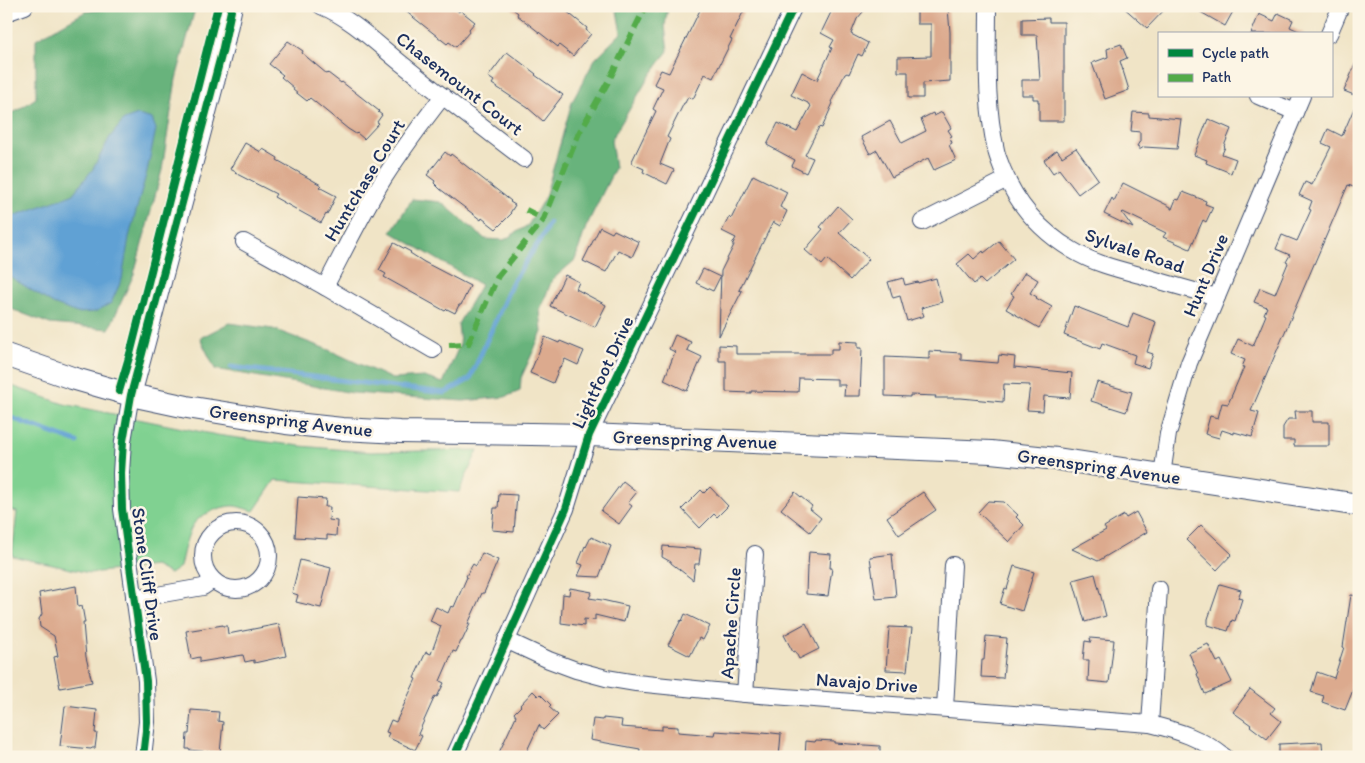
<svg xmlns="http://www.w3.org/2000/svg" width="1365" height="763" viewBox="0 0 1365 763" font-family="Itim,sans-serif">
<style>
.green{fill:#80d191;stroke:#4e8078}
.forest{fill:#68b37b;stroke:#42716c}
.water{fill:#61a1d4;stroke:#3e6899}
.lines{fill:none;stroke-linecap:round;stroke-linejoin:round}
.stream{stroke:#61a1d4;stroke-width:5}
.building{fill:#dcaa8e}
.minor-casing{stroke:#3b4a6e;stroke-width:18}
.tertiary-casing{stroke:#3b4a6e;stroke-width:22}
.secondary-casing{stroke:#3b4a6e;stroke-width:24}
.minor{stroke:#fff;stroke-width:16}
.tertiary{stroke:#fff;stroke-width:20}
.secondary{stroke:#fff;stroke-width:22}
.quiet{stroke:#52ab49;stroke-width:6;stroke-dasharray:12 6;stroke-linecap:butt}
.cycleway-casing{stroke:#fcf5e5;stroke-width:11}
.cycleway{stroke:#00873e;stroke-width:8}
.labels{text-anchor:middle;stroke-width:5;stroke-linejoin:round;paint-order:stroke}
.street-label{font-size:19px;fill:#1b2f5e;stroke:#fcf5e5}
</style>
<rect width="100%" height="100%" fill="#fcf5e5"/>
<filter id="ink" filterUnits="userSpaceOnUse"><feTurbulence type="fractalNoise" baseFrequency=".02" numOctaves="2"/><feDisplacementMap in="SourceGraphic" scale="10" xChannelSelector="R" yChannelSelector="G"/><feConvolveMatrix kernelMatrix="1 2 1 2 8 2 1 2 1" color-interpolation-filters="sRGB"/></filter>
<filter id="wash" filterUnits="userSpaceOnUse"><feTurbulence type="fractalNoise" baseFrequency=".0096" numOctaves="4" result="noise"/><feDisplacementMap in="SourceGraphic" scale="20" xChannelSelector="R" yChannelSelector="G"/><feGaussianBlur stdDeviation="1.12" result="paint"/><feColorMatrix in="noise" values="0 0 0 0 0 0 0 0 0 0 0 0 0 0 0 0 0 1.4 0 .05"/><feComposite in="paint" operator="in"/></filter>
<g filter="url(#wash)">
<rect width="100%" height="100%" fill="#f0e4c6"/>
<path class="green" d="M6 384 64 404 217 435 252 440 300 446 371 452 478 450 459 492 275 480 254 511C248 510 241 507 235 506 222 505 199 515 193 525 187 534 182 557 180 567L170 574 155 566 89 573 12 556 17 512 6 509Z"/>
<g class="forest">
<path d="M121 6H176L195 9 176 79 162 170 134 274 109 329 50 324 6 307V113L15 112 36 98V39L85 12Z"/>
<path d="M616 6H668L665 26 668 51 649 77 611 140 615 168 586 227 575 260 552 280 540 310 542 332 521 378 520 391 505 397 463 401 353 393 215 369 200 338 229 323 273 329 329 350 392 379 424 377 443 383 460 344 458 324 481 285 391 232 412 199 441 202 485 239 504 240 528 225 545 197 572 102 595 59 621 33Z"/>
</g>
<path class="water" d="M138 115 152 119 156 129 147 171 129 237 122 279 111 303 95 312 77 313 53 304 6 274V215H16L72 195 93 169 110 137 124 120Z"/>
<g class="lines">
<g class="stream">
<path d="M231 367 445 393 470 379 512 283 542 237 549 223"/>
<path d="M6 416 77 442"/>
</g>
</g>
<g id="blocks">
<g class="building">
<path d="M399 6H452L459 12 460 10 475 22 469 29 470 31 456 47 449 42 447 44Z"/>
<path d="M509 6H560L587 28 586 30 591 34 573 56 559 45 558 47 517 15 518 13Z"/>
<path d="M702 6H746L730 39 732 40 713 78 705 74 693 99 688 97 685 103H684L667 137 670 139 660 164 674 170 667 184 643 172 644 169 631 163 656 111 653 109 663 88 654 84 661 70 669 73Z"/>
<path d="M834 6H868L857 19 851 34 868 43 862 56 858 54 849 74 847 73 845 74 831 102 833 103 822 128 819 127 805 155 813 158 806 173 792 166 795 160 767 145 778 123 797 132 811 106 808 104V103L791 95 802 72 817 80 832 48 830 47 834 40 821 33Z"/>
<path d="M917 6H943V8H948L950 32V81L923 83V98H908V72H898V57L931 56V24H917Z"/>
<path d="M1122 6H1168L1147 28Z"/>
<path d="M1190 6H1236L1225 26Z"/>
<path d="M1278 13 1293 20 1290 27 1305 34H1251L1259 14 1274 21Z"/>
<path d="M1049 18V22H1064V121H1039V102H1038V99H1033V95H1022V80H1040L1037 35H1022V19Z"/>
<path d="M288 41 303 51 302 53 327 74 328 73 341 83 342 82 379 111 378 112 382 115 377 122 379 123 364 139 357 133 356 134 348 129 310 98 307 101 293 90 294 88 281 77 283 75 269 64Z"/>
<path d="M1121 44 1127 58 1120 61 1129 90 1105 99 1092 63 1108 57 1107 49Z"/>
<path d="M507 52 536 74 535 75 563 95 543 121 528 108 492 84 494 81 488 77Z"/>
<path d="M1359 55V189L1348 185 1251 411 1259 413 1252 437 1234 432V434L1222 430 1219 438 1205 434 1210 416 1218 418 1222 403 1228 404 1244 367H1242L1245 360 1231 354 1238 339 1253 346 1266 315 1264 314 1267 307 1254 302 1260 288 1275 294 1288 263 1286 262 1290 255 1276 249 1282 235 1297 241 1311 210 1309 209 1312 201 1299 195 1305 182 1312 185 1331 147 1322 143 1328 129 1342 136 1359 97 1344 91Z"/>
<path d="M942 112 951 128 948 130 952 136 950 137 952 143 949 145 956 160 934 170 928 158 892 177 877 150 870 154 861 137 890 121 902 143 926 131 921 119 933 113 934 116Z"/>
<path d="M1133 112 1149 113V116L1181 119 1177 149 1144 147 1139 150V147L1137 146 1140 141V132L1131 131Z"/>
<path d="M1208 119 1231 129 1224 146 1225 147 1222 154 1236 159 1231 173 1206 163 1207 160 1194 155Z"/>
<path d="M245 143 261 152 263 149 278 158 277 160 321 185 319 187 336 196 327 215 326 214 321 223 274 197 276 194 235 173 236 172 230 169Z"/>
<path d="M1076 148 1098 179 1078 194 1059 169 1053 173 1044 160 1057 150 1062 157Z"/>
<path d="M445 152 450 156 451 154 511 201 510 202 515 205 510 213 511 214 496 229 482 218 481 220 440 189 434 183 435 181 427 175Z"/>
<path d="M753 175 787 192 780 207 787 211 780 226 773 222 739 290 742 291 719 336 721 271 734 245H732L736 238 722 231 729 217 731 219Z"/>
<path d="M1123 183 1171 207V209H1172L1176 199 1179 200 1183 192 1206 201 1205 204 1213 207 1206 222 1203 220 1190 249 1163 237 1166 233 1123 212 1122 213 1133 228 1104 214 1112 198 1114 201Z"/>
<path d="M838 206 852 219 839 233 869 259 850 280 827 259 822 265 805 250 823 229 820 227Z"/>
<path d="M600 227 612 233 614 230 639 242 632 257 618 250 606 272 583 261Z"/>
<path d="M999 241 1014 259 985 284 980 279 974 284 957 264 969 254 974 259 983 251 984 253Z"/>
<path d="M394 243 411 252 410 253 424 262 470 286 461 305H459L455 313 447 309 445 311 384 277 386 274 379 270Z"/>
<path d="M703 269 720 277 713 291 696 283Z"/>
<path d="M1025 272 1038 280 1030 293 1037 297 1036 298 1052 307 1039 328 1006 309 1014 296 1011 294Z"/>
<path d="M565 275 579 282 576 289 606 305 595 327 550 306Z"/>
<path d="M903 278 905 285 918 282V283L936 278 942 302 921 308 924 316 907 321 900 296 893 298 888 282Z"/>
<path d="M1074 306 1128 327 1133 313 1156 322 1147 352 1153 354 1148 368 1133 363 1135 355 1102 343 1100 349 1064 335Z"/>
<path d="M675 335 691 342 687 350 702 357 687 391 664 380 675 352 669 349Z"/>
<path d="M545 337 559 343 560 341 584 351 578 365 565 359 561 367 560 366 553 383 530 373Z"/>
<path d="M839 341 858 342V348H862L860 396H844L845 385H837V379L799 378 798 392 751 391V393L726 392V361H719V345L736 346V354H831V349H839Z"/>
<path d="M929 351 961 353V360L998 363 999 355 1015 357 1014 367 1072 373 1070 398 1044 396 1043 411 1027 410 1030 385 1004 384 1003 402 961 398H935L936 396 910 395V397L885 396V357L929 359Z"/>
<path d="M1097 382 1132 392 1126 412 1091 401Z"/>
<path d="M1295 411H1312V422H1329V446H1294V440H1283V427L1288 419H1296Z"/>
<path d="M623 481 637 492 628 503 632 506 619 524 601 511Z"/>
<path d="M710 487 728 506 717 517 714 514 700 528 682 509 701 490 704 493Z"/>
<path d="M795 492 812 506 810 509 821 518 810 532 781 509Z"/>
<path d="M923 492 936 510 899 535 887 517Z"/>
<path d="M499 494 517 495 514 532 492 530 494 508H498Z"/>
<path d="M298 497 326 499 325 507H330L329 520 337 521 336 536 327 535V539L295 537Z"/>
<path d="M988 501 1004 502 1018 515 1016 517 1024 525 1009 542 978 512Z"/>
<path d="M1136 512 1147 532 1098 561 1072 549 1106 530 1104 527 1124 515 1126 518Z"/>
<path d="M1201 525 1232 554 1217 570 1186 540Z"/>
<path d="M591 537 611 546 599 577 578 576 583 565 578 563 585 546 586 547Z"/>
<path d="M663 546 701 549 699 564H695L693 580 671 563V562L662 557Z"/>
<path d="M809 552 831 554 830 568H832L828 596 806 594 807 566H808Z"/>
<path d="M482 553 498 560 484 593H482L468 624H470L462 641H461L456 652 453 651 440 681 444 683 437 697 435 696 418 734 422 736 415 750 387 737 389 733 386 732 391 720 396 722 416 679 414 678 426 652 431 654 441 626 430 621 436 607 448 613 451 606 454 607 467 577 466 576 473 564 476 566Z"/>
<path d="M892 554 896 597 876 599 870 557Z"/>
<path d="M300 560 331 568 321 608 296 602 298 595 292 593Z"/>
<path d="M1014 566 1034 572 1022 611 1000 604 1005 588 1007 589Z"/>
<path d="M1095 574 1106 616 1085 622 1073 580Z"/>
<path d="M1220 584 1241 590 1238 598 1242 599 1235 621 1232 620 1228 631 1208 625V619Z"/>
<path d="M76 586 78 607 82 606 85 623H83L86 657 92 682 60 688 54 657 58 656 54 636 40 627 39 619 42 614 39 593Z"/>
<path d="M570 588 592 592 589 598 602 600 628 606 624 622 595 615V620L584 619V626L561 623 563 594 569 595Z"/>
<path d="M1351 595 1359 596V675L1345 710 1322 702 1324 696 1311 692 1317 672 1334 678 1344 647H1343Z"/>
<path d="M685 614 710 626 703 640 699 638 690 656 668 645 681 620 682 621Z"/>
<path d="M806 623 819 649 799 659 795 651 793 652 784 635Z"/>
<path d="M279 624 286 656 254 663V660L245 662 243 655 200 662V657L191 659 186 631 223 625V626H227L228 634Z"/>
<path d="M889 627 912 628 907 671 886 670Z"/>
<path d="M986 636 1007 638 1003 678 981 677 982 660H984Z"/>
<path d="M1090 638 1114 640 1109 683 1088 681 1089 660H1083L1085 641 1091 642Z"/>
<path d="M1208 644 1217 662 1221 660 1232 682 1205 694 1197 674H1198L1189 653Z"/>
<path d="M1250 689 1275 708 1271 713 1281 721 1267 739 1250 726 1251 725 1233 712Z"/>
<path d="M533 691 538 696 540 694 551 705 549 707 558 715 543 730 539 725 524 757H497L516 716 514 713 521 706 520 705Z"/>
<path d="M65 706 97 710 95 733H97L95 748H92L91 749 60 746Z"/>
<path d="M191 710 219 712 218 721 223 722 220 753 189 750V749H186L187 734H189Z"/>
<path d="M603 718 622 720 621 727 662 730V726L678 727V732L714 735 715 731 762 734 763 732 781 734 779 757H639L640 749 590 740 593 719 603 720Z"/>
<path d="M816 740 834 741V743L880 746V757H805L806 741 815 742Z"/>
<path d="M1322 742 1323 757H1279V744Z"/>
</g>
</g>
</g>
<g filter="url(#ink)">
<use href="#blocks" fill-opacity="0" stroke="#3b4a6e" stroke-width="1"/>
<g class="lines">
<g class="minor-casing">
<g id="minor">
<path d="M321 6C351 18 377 44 402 64 442 96 483 128 524 159"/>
<path d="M988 6C988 54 985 103 996 150 997 156 1000 162 1002 168 1016 203 1040 231 1072 250 1093 263 1117 269 1140 275 1165 283 1191 290 1217 297"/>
<path d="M6 13 25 6"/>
<path d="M1329 34 1341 6"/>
<path d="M1258 96 1295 112"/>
<path d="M922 222 1007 179"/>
<path d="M244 242 325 287 433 350"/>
<path d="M325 287C344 251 362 213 384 178 402 150 422 123 443 96"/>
<path d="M131 395 123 441 121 473 122 509 146 681 147 722 143 757"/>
<path d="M1162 475 1168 434 1189 363 1302 96"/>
<circle cx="236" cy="556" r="33"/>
<path d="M134 599 203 587 213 580"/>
<path d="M506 640 549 660 576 670 606 678 636 683 745 694 1150 724C1179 731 1201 738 1225 757"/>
<path d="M745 694 755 554"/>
<path d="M945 708 953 565"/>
<path d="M1150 724 1159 589"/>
<path d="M454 757 566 509 589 435 794 6"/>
</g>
</g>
<g class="tertiary-casing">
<path id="tertiary" d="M131 395 222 52 232 6"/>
</g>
<g class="secondary-casing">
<path id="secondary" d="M6 355 72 378 131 395 187 407 286 423 342 429 400 432 589 435 991 452 1057 459 1359 505"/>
</g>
<use href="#minor" class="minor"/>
<use href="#tertiary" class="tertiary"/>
<use href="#secondary" class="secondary"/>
<g class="quiet">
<path d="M526 210 544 219"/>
<path d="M449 345 468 344 498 276 544 219 579 133 608 82 646 6"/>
</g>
<g class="cycleway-casing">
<g id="cycleway">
<path d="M119 391 130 354 218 6"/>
<path d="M143 757 147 722 146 681 122 509 121 473 123 441 131 395 222 52 232 6"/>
<path d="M454 757 566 509 589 435 794 6"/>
</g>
</g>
<use href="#cycleway" class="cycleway"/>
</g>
</g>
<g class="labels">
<g class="street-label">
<text transform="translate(460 83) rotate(38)" y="7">Chasemount Court</text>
<text transform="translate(364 180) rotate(-59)" y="7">Huntchase Court</text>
<text transform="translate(1135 250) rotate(19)" y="7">Sylvale Road</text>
<text transform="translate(1205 275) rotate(-67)" y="7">Hunt Drive</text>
<text transform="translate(602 372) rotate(-65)" y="7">Lightfoot Drive</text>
<text transform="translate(291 420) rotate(7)" y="7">Greenspring Avenue</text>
<text transform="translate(695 439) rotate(2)" y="7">Greenspring Avenue</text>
<text transform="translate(1099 466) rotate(8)" y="7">Greenspring Avenue</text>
<text transform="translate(148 574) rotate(82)" y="7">Stone Cliff Drive</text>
<text transform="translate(730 623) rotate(-86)" y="7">Apache Circle</text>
<text transform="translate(867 682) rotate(4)" y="7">Navajo Drive</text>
</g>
</g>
<rect width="1365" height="763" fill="none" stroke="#fcf5e5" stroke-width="25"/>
<rect x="1158" y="32" width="175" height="65" fill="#fcf5e5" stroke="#a2a6af"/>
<rect x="1168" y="49" width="25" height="8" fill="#00873e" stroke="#a2a6af"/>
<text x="1202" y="58" font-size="15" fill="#1b2f5e">Cycle path</text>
<rect x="1168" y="74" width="25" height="8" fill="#52ab49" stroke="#a2a6af"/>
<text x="1202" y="82" font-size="15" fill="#1b2f5e">Path</text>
</svg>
